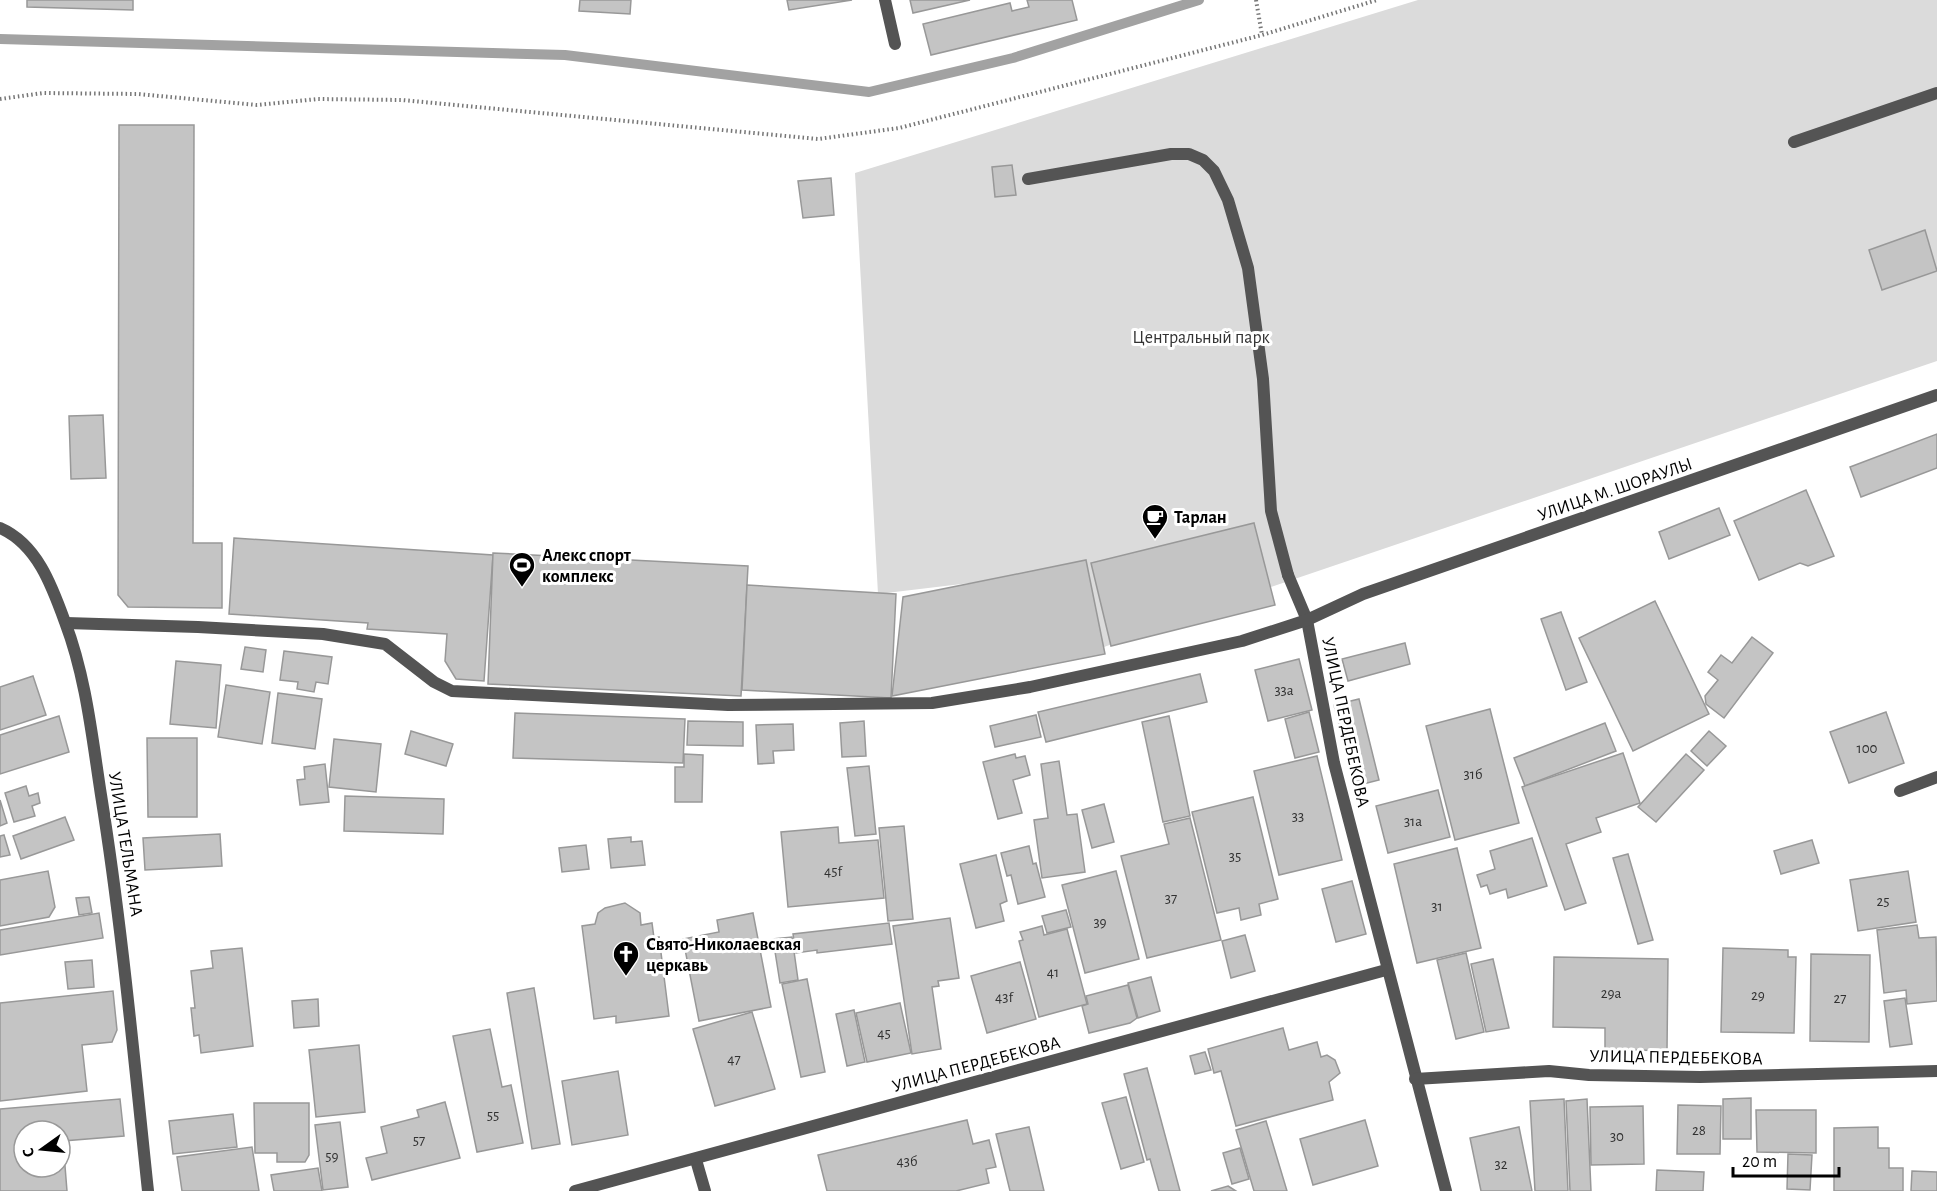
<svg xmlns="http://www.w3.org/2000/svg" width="1937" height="1191" viewBox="0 0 1937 1191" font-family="'Alegreya Sans',sans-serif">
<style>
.green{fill:#dbdbdb}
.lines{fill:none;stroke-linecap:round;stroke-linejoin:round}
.stream{stroke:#a2a2a2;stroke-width:10}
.building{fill:#c4c4c4;stroke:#989898;stroke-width:1.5;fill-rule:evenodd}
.path{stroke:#767676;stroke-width:4;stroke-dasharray:1.5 3;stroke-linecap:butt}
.lane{stroke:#545454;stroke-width:12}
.street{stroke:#545454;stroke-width:12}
.labels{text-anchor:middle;stroke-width:6;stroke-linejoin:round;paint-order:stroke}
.number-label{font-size:15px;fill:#313131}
.park-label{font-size:18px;fill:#323232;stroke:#fff}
.street-label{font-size:18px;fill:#000;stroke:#fff}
.poi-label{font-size:18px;font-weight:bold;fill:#000;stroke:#fff;text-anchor:start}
</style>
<rect width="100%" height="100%" fill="#fff"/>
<path class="green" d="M1418 0H1937V361L1271 587 1104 647 1079 570 878 594 855 173Z"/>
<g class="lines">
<path class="stream" d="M0 39 565 55 869 92 1013 58 1199 0"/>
</g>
<g class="building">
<path d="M27 0H133V10L27 7Z"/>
<path d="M580 0H631L630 14 579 11Z"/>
<path d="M787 0H852L789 10Z"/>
<path d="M910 0H970L913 13Z"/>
<path d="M1027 0H1072L1077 20 931 55 923 24 1010 3 1012 11 1029 7Z"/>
<path d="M119 125H194L193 543H222V608L128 607 118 595Z"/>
<path d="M1012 165 1016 195 995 197 992 167Z"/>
<path d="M831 178 834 215 803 218 798 181Z"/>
<path d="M1925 230 1937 271 1882 290 1869 250Z"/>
<path d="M103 415 106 478 71 479 69 416Z"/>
<path d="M1937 434V468L1861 497 1850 467Z"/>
<path d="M1806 490 1834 556 1808 566 1800 563 1759 580 1734 521Z"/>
<path d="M1719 508 1730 535 1669 559 1659 532Z"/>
<path d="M1254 523 1275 605 1111 646 1091 563Z"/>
<path d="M234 538 493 555 484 681 456 679 445 661 447 634 367 629 368 623 229 614Z"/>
<path d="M493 553 748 566 741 696 488 684Z"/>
<path d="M1086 560 1105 654 892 696 903 597Z"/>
<path d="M747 585 896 594 891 698 742 690Z"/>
<path d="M1655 601 1709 714 1633 751 1579 638Z"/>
<path d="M1561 612 1587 682 1566 690 1541 619Z"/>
<path d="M1752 637 1773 653 1724 718 1706 704 1705 696 1718 680 1708 672 1721 655 1732 663Z"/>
<path d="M1405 643 1410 664 1348 681 1342 659Z"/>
<path d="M245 647 266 650 263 672 241 669Z"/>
<path d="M284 651 332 657 328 684 316 682 314 692 297 689 298 682 280 680Z"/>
<path d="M1299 659 1312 710 1268 721 1255 670Z"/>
<path d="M176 661 221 665 216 728 170 724Z"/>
<path d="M1200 674 1207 702 1046 742 1038 712Z"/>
<path d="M33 676 46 715 0 730V687Z"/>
<path d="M226 685 270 692 262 744 218 737Z"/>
<path d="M278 693 322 699 315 749 272 743Z"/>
<path d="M1359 699 1379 780 1355 786 1334 705Z"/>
<path d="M1490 709 1519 823 1455 840 1426 726Z"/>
<path d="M1309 712 1319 752 1295 758 1285 719Z"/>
<path d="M1886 712 1904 763 1849 783 1830 732Z"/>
<path d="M515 713 685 719 683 763 513 758Z"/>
<path d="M1036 715 1041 737 995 747 990 726Z"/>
<path d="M59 716 69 752 0 774V735Z"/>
<path d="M1169 716 1190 816 1163 822 1142 722Z"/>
<path d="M688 721 743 722V746L687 745Z"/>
<path d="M864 721 866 756 842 757 840 723Z"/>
<path d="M1605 723 1616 751 1525 786 1514 758Z"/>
<path d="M793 724 794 750 773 751 774 763 758 764 756 725Z"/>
<path d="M411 731 453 744 446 766 405 754Z"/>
<path d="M1709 731 1726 746 1707 766 1691 751Z"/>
<path d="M147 738H197V817H148Z"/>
<path d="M334 739 381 744 376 792 329 787Z"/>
<path d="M1623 753 1640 803 1596 818 1601 832 1566 844 1586 903 1565 910 1522 787Z"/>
<path d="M684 754 703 755 702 802H675V767H684Z"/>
<path d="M1015 754 1016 758 1025 756 1030 775 1013 780 1022 813 998 819 983 762Z"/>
<path d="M1686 754 1704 770 1656 822 1638 807Z"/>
<path d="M1317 756 1342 860 1279 875 1254 771Z"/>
<path d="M1059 761 1067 815 1077 814 1085 872 1042 878 1034 820 1048 818 1041 764Z"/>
<path d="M325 764 329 802 300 805 297 780 305 779 304 767Z"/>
<path d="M869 766 876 834 855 836 847 768Z"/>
<path d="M26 786 29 796 38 793 40 803 32 806 35 816 14 822 5 793Z"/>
<path d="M1438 790 1450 837 1388 853 1376 806Z"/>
<path d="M345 796 444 799 443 834 344 831Z"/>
<path d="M1253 797 1278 899 1259 904 1261 915 1241 920 1239 908 1217 913 1192 812Z"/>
<path d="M0 800 7 823 0 826Z"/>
<path d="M1104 804 1114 842 1092 848 1082 810Z"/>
<path d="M65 817 74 840 21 859 13 836Z"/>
<path d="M1190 818 1221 940 1147 958 1121 856 1169 844 1164 824Z"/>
<path d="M904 826 913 919 888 921 879 828Z"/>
<path d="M838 827 839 843 878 840 884 898 788 907 781 832Z"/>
<path d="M220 834 222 866 145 870 143 838Z"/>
<path d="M4 835 10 855 0 857V836Z"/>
<path d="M631 837V842L642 841 645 865 611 868 608 839Z"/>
<path d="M1532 838 1547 886 1508 898 1506 889 1490 894 1487 885 1481 887 1477 875 1495 869 1490 851Z"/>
<path d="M1812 840 1819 863 1781 874 1774 851Z"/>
<path d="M586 845 589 869 562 872 559 848Z"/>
<path d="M1029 846 1033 864 1036 863 1045 897 1018 904 1011 875 1007 876 1001 853Z"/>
<path d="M1457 848 1481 948 1417 963 1394 864Z"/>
<path d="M1628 854 1653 940 1638 944 1613 858Z"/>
<path d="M996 855 1007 901 1000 904 1004 921 976 928 960 864Z"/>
<path d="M48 871 55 907 49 917 0 926V880Z"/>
<path d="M1116 871 1139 959 1085 973 1062 885Z"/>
<path d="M1908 871 1916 922 1858 931 1850 880Z"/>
<path d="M1352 881 1366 934 1336 942 1322 889Z"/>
<path d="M89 897 92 913 79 915 76 898Z"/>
<path d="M625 903 640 913 641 925 652 923 654 938 659 937 669 1016 616 1023V1016L594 1019 582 926 595 924 598 913 605 908Z"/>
<path d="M1066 910 1071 927 1047 933 1042 916Z"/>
<path d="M99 913 103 938 0 955V930Z"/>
<path d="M753 913 771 1007 699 1021 683 939 719 932 717 920Z"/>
<path d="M950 918 959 978 938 981 939 986 932 987 941 1049 912 1054 893 926Z"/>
<path d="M889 923 892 944 817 953V950L796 953 793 934Z"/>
<path d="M1917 925 1919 938 1936 937 1937 1001 1907 1004 1906 990 1884 993 1877 930Z"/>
<path d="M1042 926 1044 935 1067 929 1087 1004 1039 1017 1019 941 1023 940 1020 932Z"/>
<path d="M1245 935 1255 971 1231 978 1222 941Z"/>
<path d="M792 937 798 980 780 983 773 939Z"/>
<path d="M242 948 253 1046 201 1053 199 1035 194 1036 191 1008H195L191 971 213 968 211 951Z"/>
<path d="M1723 948 1788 950V957H1796L1794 1033 1721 1032Z"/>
<path d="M1466 953 1484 1032 1456 1039 1437 960Z"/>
<path d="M1811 954 1870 955 1869 1042 1810 1041Z"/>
<path d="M1554 957 1668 959 1667 1051 1605 1049V1028L1553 1027Z"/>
<path d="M1493 959 1509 1028 1486 1032 1471 964Z"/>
<path d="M92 960 94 987 68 989 65 962Z"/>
<path d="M1020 962 1036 1019 987 1033 971 976Z"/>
<path d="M1151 977 1160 1011 1138 1018 1128 983Z"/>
<path d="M807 979 825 1072 801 1077 782 984Z"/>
<path d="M1128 985 1137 1018 1130 1023 1089 1033 1082 1006 1088 1004 1086 996Z"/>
<path d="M534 988 560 1144 532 1149 507 993Z"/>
<path d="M113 991 117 1030 112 1042 82 1045 87 1091 0 1101V1003Z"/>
<path d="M1905 998 1912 1044 1890 1047 1884 1001Z"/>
<path d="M318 999 319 1026 294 1028 292 1001Z"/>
<path d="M900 1003 911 1053 867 1062 856 1013Z"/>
<path d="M854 1010 865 1062 847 1066 836 1014Z"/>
<path d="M752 1012 775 1089 715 1106 693 1029Z"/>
<path d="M1283 1028 1289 1050 1317 1042 1321 1057 1327 1055 1335 1060 1340 1073 1329 1082 1333 1100 1236 1126 1221 1071 1214 1073 1208 1049Z"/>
<path d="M490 1029 502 1087 511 1085 523 1143 477 1152 453 1036Z"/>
<path d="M359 1045 365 1112 316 1117 309 1050Z"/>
<path d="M1205 1052 1211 1070 1195 1074 1190 1056Z"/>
<path d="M1147 1068 1180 1191H1159L1150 1159 1147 1160 1124 1074Z"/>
<path d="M618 1071 628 1135 572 1145 562 1081Z"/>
<path d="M1126 1097 1144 1162 1121 1169 1102 1103Z"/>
<path d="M1751 1098V1139H1723V1099Z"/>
<path d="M120 1099 124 1136 63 1141 67 1191H0V1109ZM24 1131H60V1167H24Z"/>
<path d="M1564 1099 1568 1191H1535L1530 1101Z"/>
<path d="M1587 1099 1591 1191H1570L1566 1101Z"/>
<path d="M445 1102 460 1158 372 1180 366 1158 387 1153 381 1127 419 1117 417 1110Z"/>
<path d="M254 1103H309V1155L305 1162H277V1153H255Z"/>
<path d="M1678 1105 1721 1106 1720 1154H1677Z"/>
<path d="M1643 1106 1644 1164 1591 1165 1590 1107Z"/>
<path d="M1756 1110H1816V1153L1757 1152Z"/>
<path d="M233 1114 237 1147 173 1154 169 1121Z"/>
<path d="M967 1120 973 1144 989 1140 996 1167 986 1169 989 1183 956 1191H827L818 1155Z"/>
<path d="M1365 1120 1378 1166 1313 1185 1300 1139Z"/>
<path d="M1266 1121 1287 1191H1254L1236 1130Z"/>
<path d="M340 1122 348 1187 323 1190 315 1125Z"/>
<path d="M1029 1127 1044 1191H1010L996 1134Z"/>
<path d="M1519 1127 1532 1191H1481L1470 1138Z"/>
<path d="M1878 1127V1148H1889V1168H1903V1191H1834V1128Z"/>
<path d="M252 1147 259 1191H182L177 1157Z"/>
<path d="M1240 1148 1249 1179 1232 1184 1223 1153Z"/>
<path d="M1788 1154 1812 1155 1810 1190 1787 1189Z"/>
<path d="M318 1168 322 1191H274L271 1175Z"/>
<path d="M1657 1170 1704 1172 1703 1191H1656Z"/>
<path d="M1912 1171 1937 1172V1191H1911Z"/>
<path d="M1228 1186 1236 1191H1211Z"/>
</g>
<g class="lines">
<g class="path">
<path d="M1256 0 1262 35"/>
<path d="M0 99 43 93 138 94 257 105 318 99 402 100 818 139 899 128 1262 35 1377 0"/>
</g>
<g class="lane">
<path d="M1794 142 1937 93"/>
<path d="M1028 179 1171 154H1189L1203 160 1214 171 1228 200 1248 268 1263 379 1271 511 1288 575"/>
</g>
<g class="street">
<path d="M885 0 895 44"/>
<path d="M0 528C37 544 52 586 65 622 86 677 92 737 101 795 122 926 134 1059 148 1191"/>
<path d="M1288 575 1307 620 1334 763 1446 1191"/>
<path d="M66 623 198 627 323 634 385 644 434 682 452 691 728 705 932 703 1030 687 1242 641 1307 620 1363 594 1937 395"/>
<path d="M1900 791 1937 777"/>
<path d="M1415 1079 1549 1071 1589 1075 1700 1077 1937 1071"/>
<path d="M696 1160 705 1191"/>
<path d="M575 1191 1386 970"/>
</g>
</g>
<defs>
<g id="cafe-pin" transform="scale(1.35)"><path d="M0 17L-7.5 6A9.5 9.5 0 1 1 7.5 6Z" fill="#000" stroke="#fff"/><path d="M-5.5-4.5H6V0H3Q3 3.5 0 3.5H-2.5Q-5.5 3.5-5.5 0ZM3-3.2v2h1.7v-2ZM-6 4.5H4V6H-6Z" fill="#fff"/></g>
<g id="stadium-pin" transform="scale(1.35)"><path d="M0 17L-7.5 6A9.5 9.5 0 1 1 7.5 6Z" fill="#000" stroke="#fff"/><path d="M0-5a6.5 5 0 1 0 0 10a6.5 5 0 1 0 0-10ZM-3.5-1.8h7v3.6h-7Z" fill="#fff"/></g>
<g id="church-pin" transform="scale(1.35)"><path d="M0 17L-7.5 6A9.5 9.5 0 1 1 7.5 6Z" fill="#000" stroke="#fff"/><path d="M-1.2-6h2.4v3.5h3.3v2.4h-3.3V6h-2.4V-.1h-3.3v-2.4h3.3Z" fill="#fff"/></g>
</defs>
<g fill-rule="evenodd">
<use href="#cafe-pin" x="1155" y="517"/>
<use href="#stadium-pin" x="522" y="565"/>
<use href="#church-pin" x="626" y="954"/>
</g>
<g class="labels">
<g class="number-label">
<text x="1284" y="695">33а</text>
<text x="1867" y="753">100</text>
<text x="1473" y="779">31б</text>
<text x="1298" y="821">33</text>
<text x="1413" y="826">31а</text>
<text x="1235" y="861">35</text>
<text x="833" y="876">45f</text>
<text x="1171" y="903">37</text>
<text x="1883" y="906">25</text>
<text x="1437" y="911">31</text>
<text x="1100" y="927">39</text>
<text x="1053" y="977">41</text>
<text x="1611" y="998">29а</text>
<text x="1758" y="1000">29</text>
<text x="1004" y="1002">43f</text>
<text x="1840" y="1003">27</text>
<text x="884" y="1038">45</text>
<text x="734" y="1064">47</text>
<text x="493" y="1120">55</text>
<text x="1699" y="1135">28</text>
<text x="1617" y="1141">30</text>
<text x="419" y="1145">57</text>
<text x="332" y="1161">59</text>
<text x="907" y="1166">43б</text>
<text x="1501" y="1169">32</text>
</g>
<g class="park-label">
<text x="1201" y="343">Центральный парк</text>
</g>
<g class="street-label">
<text transform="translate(1615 489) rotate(-19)" y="6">УЛИЦА М. ШОРАУЛЫ</text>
<text transform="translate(1346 722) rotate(78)" y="6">УЛИЦА ПЕРДЕБЕКОВА</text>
<text transform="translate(126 844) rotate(81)" y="6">УЛИЦА ТЕЛЬМАНА</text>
<text transform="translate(1676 1057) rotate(1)" y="6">УЛИЦА ПЕРДЕБЕКОВА</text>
<text transform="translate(976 1064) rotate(-15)" y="6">УЛИЦА ПЕРДЕБЕКОВА</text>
</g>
<g class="poi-label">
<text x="1174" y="523">Тарлан</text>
<text x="542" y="561">Алекс спорт<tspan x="542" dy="21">комплекс</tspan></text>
<text x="646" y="950">Свято-Николаевская<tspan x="646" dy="21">церкавь</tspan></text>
</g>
</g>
<g transform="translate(42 1149) rotate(255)"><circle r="28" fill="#ffffff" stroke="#999999" stroke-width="1.5"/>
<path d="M0-4.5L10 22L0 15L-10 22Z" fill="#000000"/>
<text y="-9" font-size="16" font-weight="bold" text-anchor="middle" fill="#000000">С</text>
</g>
<path d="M1733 1167v9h106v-9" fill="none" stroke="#000000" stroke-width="3"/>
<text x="1742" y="1167" font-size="18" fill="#000000" stroke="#ffffff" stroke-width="4.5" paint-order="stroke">20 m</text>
</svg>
